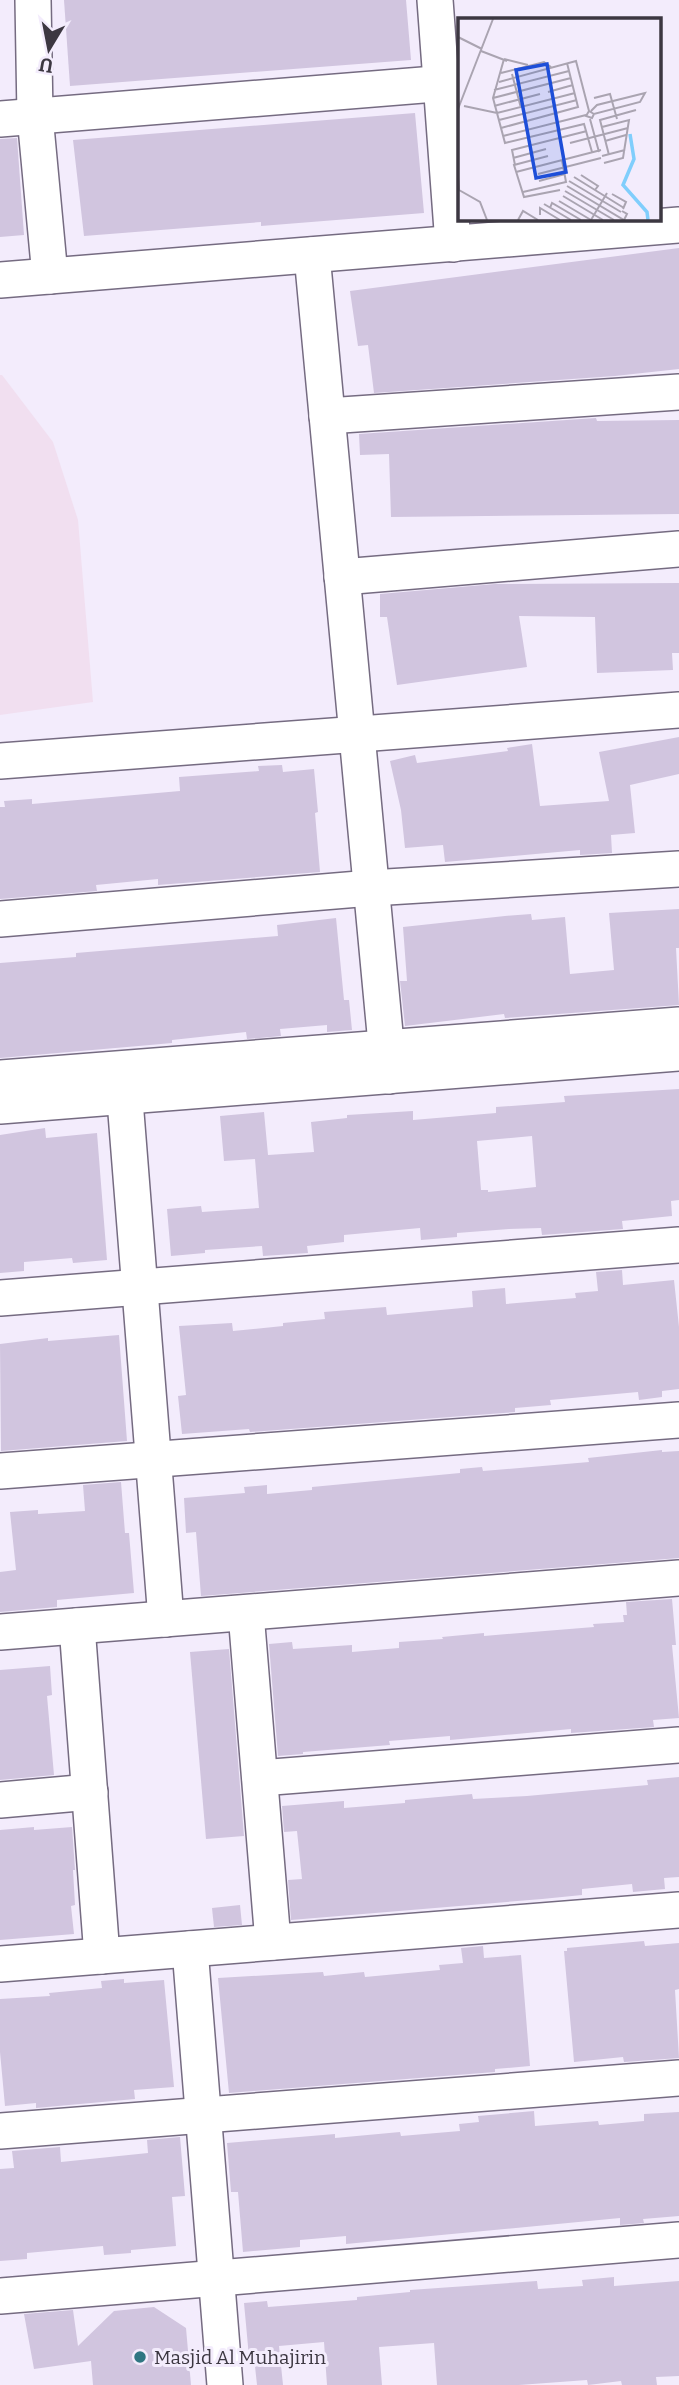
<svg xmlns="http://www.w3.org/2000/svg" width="679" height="2385" viewBox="0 0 679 2385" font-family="Bitter,serif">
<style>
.education{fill:#f1dff0}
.building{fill:#d1c5df;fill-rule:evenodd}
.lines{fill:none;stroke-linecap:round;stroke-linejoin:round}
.street-casing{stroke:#756b81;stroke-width:38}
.street{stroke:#fff;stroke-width:35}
.poi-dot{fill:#2f7682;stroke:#f3ecfc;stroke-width:2.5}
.labels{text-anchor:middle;stroke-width:6;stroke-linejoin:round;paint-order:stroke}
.poi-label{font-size:19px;fill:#3c3741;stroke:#f3ecfc;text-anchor:start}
.inset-river{fill:none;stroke:#80cefc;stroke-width:3.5}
.inset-road{fill:none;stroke:#aaa4b1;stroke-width:2}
.view{fill:#1d4ed8;fill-opacity:0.15;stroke:#1d4ed8;stroke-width:3.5}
.inset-edge{fill:none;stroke:#3c3741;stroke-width:3.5}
</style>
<rect width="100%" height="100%" fill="#f3ecfc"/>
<path class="education" d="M0 375H2L53 442 78 520 93 702 0 715Z"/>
<g class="building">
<path d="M64 0H406L411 60 70 86Z"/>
<path d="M415 113 424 213 261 226V222L84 236 73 140Z"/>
<path d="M17 138 24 235 0 237V139Z"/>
<path d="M679 248V369L615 376 374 393 368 345 358 346 350 291Z"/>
<path d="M596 418 597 421 679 420V514L391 517 389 454 360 455 359 434Z"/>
<path d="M679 583V653H672L673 670 597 673 595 617 519 616 527 667 397 685 387 617H380V594L495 584Z"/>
<path d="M679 737V774L630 785 635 833 611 835 612 853 580 855V850L445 862 443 845 405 848 401 810 390 761 415 755 417 763 508 751 507 748 532 744 540 806 609 801 599 752Z"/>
<path d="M282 765 283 772 314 769 318 812 315 813 320 872 158 885V879L96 885 97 891 0 899V807H5L4 801 32 799V804L180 791 179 777 259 771 258 766Z"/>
<path d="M679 909V948H676L679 1005 505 1018 504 1014 405 1026 400 981H407L403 927 505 916 531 914 532 920 565 917 570 974 614 970 609 913Z"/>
<path d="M336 918 344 1000H349L352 1030 327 1032V1025L280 1029 281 1036 247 1039 246 1032 172 1040V1043L150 1045 0 1058V963L76 957V953L278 936 277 925Z"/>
<path d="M679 1089V1200L671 1201 672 1216 622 1221 623 1229 542 1235 541 1228 509 1229 457 1233V1237L421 1240 420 1228 344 1235V1242L307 1246 308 1253 263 1256 262 1246 205 1250V1253L171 1256 167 1209 201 1206 202 1212 259 1208 255 1159 224 1161 220 1116 264 1112 268 1155 314 1152 311 1122 347 1118V1115L413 1111V1120L496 1113V1107L565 1102 564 1096ZM532 1136 536 1187 488 1192V1190H481L477 1141Z"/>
<path d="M45 1128 46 1138 97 1133 107 1260 73 1263 72 1258 24 1262V1271L0 1273V1135Z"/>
<path d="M622 1270 623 1285 674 1280 679 1327V1389L662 1391V1397L639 1400 638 1392 550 1400 551 1405 515 1408V1412L250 1432 249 1429 182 1434 178 1396 186 1395 179 1326 232 1323 233 1331 283 1326V1323L325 1319 324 1312 386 1307 387 1315 473 1307 472 1291 505 1288 506 1304 576 1298 575 1293 598 1291 596 1272Z"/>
<path d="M119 1335 127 1441 1 1451 0 1344 48 1338V1341Z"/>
<path d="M662 1450V1452L679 1451V1558L201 1596 196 1532 186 1533 184 1498 245 1493 244 1487 267 1485V1494L312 1490V1487L460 1473V1469L482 1467 483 1471 589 1462 588 1458Z"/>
<path d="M121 1482 125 1533H129L134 1593 57 1600V1607L0 1612V1572L16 1570 10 1512 38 1510V1514L85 1511 83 1485Z"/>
<path d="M672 1599 676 1645H672L679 1718 653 1720 654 1727 571 1733V1729L450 1740V1736L389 1741 390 1745 303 1752V1754L278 1756 269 1644 292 1642 293 1649 352 1645V1652L399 1648V1642L443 1639 442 1637 484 1633V1636L594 1627 593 1624 624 1622 623 1615H627L626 1602Z"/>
<path d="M229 1649 244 1836 206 1839 190 1652Z"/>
<path d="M50 1666 52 1695 47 1696 54 1775 0 1780V1670Z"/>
<path d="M679 1777V1877L664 1878 665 1889 633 1892 632 1884 582 1889V1895L542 1899 291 1920 288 1880 302 1879 297 1831 284 1832 282 1806 344 1801V1808L405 1803V1800L472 1794 473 1799 527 1796 648 1785 647 1780Z"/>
<path d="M34 1827V1830L72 1827 75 1870H73L75 1905 71 1906 74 1934 0 1940V1830Z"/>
<path d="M240 1905 242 1925 214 1927 212 1908Z"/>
<path d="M644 1941 645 1946 679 1943V1989L675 1990 679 2058 624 2062 623 2057 574 2062 564 1951H567V1948Z"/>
<path d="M483 1946 484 1958 521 1955 530 2066 495 2069V2072L229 2093 218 1978 323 1972 324 1976 364 1972 365 1977 440 1970 439 1965 463 1963 461 1948Z"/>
<path d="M124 1979V1983L164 1980 174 2087 134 2090 135 2099 36 2108V2103L5 2106 0 2052V1999L50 1996 49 1993 102 1988 101 1981Z"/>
<path d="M534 2111 535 2126 598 2121 599 2125 644 2121V2114L679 2112V2216L643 2219 644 2223 620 2225V2218L346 2244V2236L300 2240V2247L243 2252 238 2192H231L227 2143 335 2134V2138L400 2132 401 2136 460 2131 459 2124 479 2122 478 2116Z"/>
<path d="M180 2137 185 2196 172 2197 176 2246 131 2250V2253L104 2255 103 2246 27 2253V2259L0 2261V2169L14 2168 12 2151 60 2147 61 2162 148 2153 147 2140Z"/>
<path d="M614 2277V2286L679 2281V2376L656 2377 657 2385H622L621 2381 588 2385 587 2380 519 2385H437L434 2343 379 2347 382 2385H327L324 2342 279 2346 283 2385H257L254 2357H249L244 2303 267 2301 268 2307 357 2300V2297L410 2292V2290L537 2281 538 2289 583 2286 582 2280Z"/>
<path d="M154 2307 186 2328 191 2385H93L91 2361 34 2369 24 2314 73 2310 78 2346 114 2311Z"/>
</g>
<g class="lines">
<g class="street-casing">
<g id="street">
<path d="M33 0 35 116 50 276"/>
<path d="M435 0 453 244"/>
<path d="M0 119 460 82"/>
<path d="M312 255 389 1076"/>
<path d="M0 280 679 225"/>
<path d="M327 416 679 392"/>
<path d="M342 577 679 549"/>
<path d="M0 761 679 710"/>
<path d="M0 919 371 888 679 869"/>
<path d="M123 1075 166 1619"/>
<path d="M0 1078 679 1025"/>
<path d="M0 1106 679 1053"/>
<path d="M0 1298 679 1245"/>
<path d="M0 1471 679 1420"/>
<path d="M246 1613 273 1942"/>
<path d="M77 1626 102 1956"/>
<path d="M0 1632 679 1578"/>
<path d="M260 1778 679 1745"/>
<path d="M0 1800 90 1792"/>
<path d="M190 1949 225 2385"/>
<path d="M0 1964 679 1910"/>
<path d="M0 2131 679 2078"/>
<path d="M0 2296 679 2240"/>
</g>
</g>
<use href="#street" class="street"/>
</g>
<circle class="poi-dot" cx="140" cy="2357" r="7"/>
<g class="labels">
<g class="poi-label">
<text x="154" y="2364">Masjid Al Muhajirin</text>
</g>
</g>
<g transform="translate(458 18)">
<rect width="203" height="203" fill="#f3ecfc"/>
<path class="inset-river" d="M172 116 176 141 165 167 189 194 190 202"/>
<path class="inset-road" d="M0 19 24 31M23 33 49 43M46 41 35 80 47 125 126 106 134 134M46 41 70 47M43 55 86 44 93 49M54 56 63 90M41 64 118 43 131 93M36 72 111 53M90 74 115 67M35 80 113 60M136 80 152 76 159 101M6 88 39 95 117 75M36 88 82 76M0 91 35 1M133 93 139 87 187 75 182 84 136 96 131 93 128 98 134 100 136 96M132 101 141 134M41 102 119 82M144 109 171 102 165 140 146 145M43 110 120 89 109 45M45 118 128 97M147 123 168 117M112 125 170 110M151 137 142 102 178 92M90 138 56 147 66 179 102 172M144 138 167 132M55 140 88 131M57 147 54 132 129 113M58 154 143 132M80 156 143 140M123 157 140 168 137 172M0 159 1 172 22 184 29 202M116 159 166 190M81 163 107 156M111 163 163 194M109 168 166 202 169 196 164 193M107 173 156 202M65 174 108 164 104 142M154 176 168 184 165 191M105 178 145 202M101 183 133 202 149 175M86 186 113 202M92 190 94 185 123 202M82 197V190L102 202M60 202 65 193 80 202"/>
<path class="view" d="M89 46 108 154 78 160 58 52Z"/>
<rect width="203" height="203" class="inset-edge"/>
</g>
<g transform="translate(49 49) rotate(190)" stroke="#f3ecfc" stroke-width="5" paint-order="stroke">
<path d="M0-5L12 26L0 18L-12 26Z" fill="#3c3741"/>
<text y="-10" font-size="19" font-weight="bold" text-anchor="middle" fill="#3c3741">U</text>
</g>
</svg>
